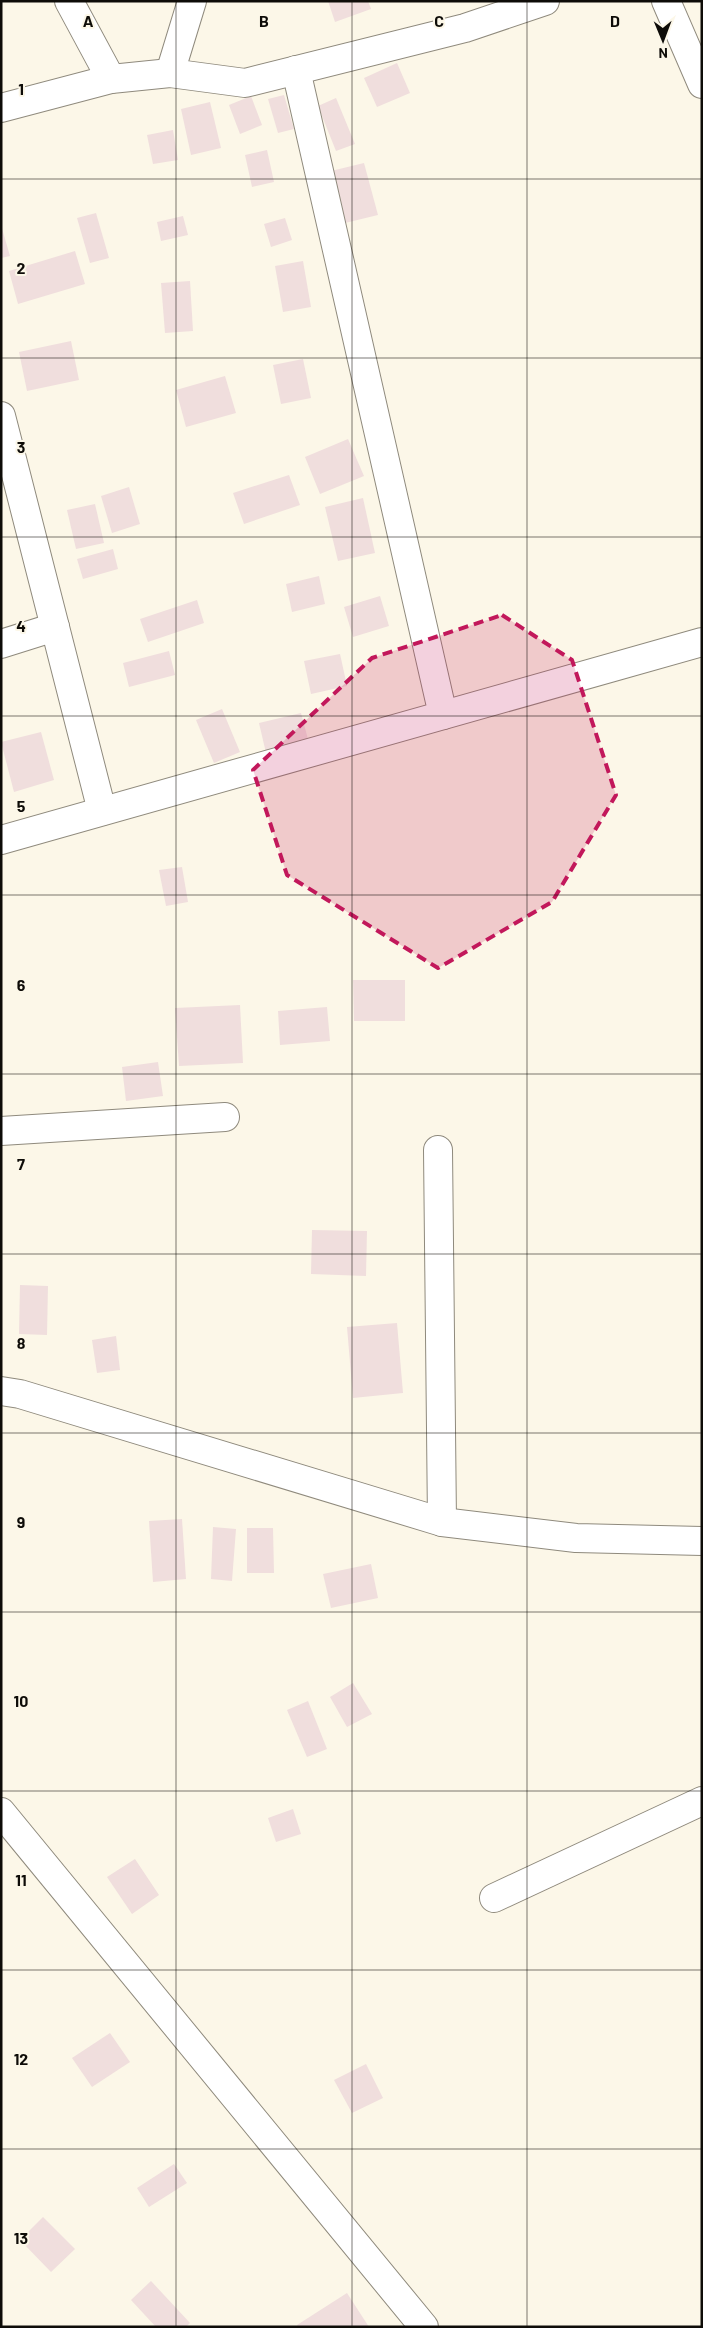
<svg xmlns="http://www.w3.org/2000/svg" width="703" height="2328" viewBox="0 0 703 2328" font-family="Barlow,sans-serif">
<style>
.building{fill:#f0dedd}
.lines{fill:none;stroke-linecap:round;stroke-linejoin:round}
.street-casing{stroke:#8f8a7d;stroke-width:30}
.street{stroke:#fff;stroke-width:28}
.marked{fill:#c2185b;fill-opacity:0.2;stroke:#c2185b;stroke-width:4;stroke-dasharray:10 6;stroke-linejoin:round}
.grid{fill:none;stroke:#0e0c08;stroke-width:1;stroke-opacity:0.55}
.grid-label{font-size:16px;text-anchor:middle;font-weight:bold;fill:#0e0c08;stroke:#fcf7e8;stroke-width:4;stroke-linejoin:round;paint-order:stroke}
</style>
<rect width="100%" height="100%" fill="#fcf7e8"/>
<g class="building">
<path d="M328 1H368L371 9 335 22Z"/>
<path d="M397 63 410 93 377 107 364 78Z"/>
<path d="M284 95 294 129 278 133 268 99Z"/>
<path d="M251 96 262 125 240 134 229 105Z"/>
<path d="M336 98 355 144 336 151 318 106Z"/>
<path d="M210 102 221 148 191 155 181 109Z"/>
<path d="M173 130 178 160 153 164 147 135Z"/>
<path d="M267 150 274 182 252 187 245 155Z"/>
<path d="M364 163 378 215 345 223 331 171Z"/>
<path d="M96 213 109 258 90 263 77 218Z"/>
<path d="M183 216 188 235 161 241 157 222Z"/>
<path d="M285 218 292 240 271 247 264 224Z"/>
<path d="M1 225 10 256 1 258Z"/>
<path d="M75 251 85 284 18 304 9 271Z"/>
<path d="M303 261 311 307 283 312 275 266Z"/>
<path d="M190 281 193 331 165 333 161 283Z"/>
<path d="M71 341 79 380 27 391 19 352Z"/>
<path d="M303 359 311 398 281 404 273 365Z"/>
<path d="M225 376 236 413 186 427 176 390Z"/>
<path d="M348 439 364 476 320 494 305 457Z"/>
<path d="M289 475 300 505 244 524 233 493Z"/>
<path d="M129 487 140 524 112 533 101 496Z"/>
<path d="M363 498 375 553 338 561 325 507Z"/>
<path d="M95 504 104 543 76 549 67 510Z"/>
<path d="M113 549 118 569 83 579 77 559Z"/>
<path d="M319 576 325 604 292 612 286 584Z"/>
<path d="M380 596 389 626 353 637 344 607Z"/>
<path d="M197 600 204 623 148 642 140 619Z"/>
<path d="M169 651 175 675 129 687 123 663Z"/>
<path d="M340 654 347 686 311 694 304 661Z"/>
<path d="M222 709 240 752 214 763 196 720Z"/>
<path d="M301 713 309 743 266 753 259 723Z"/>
<path d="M41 732 54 780 14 792 1 742Z"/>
<path d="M182 867 188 902 166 906 159 870Z"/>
<path d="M353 980H405V1021H354Z"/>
<path d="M240 1005 243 1063 179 1066 175 1008Z"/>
<path d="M327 1007 330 1041 280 1045 278 1011Z"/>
<path d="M158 1062 163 1096 126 1101 122 1067Z"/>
<path d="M312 1230 367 1231 366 1276 311 1274Z"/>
<path d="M20 1285 48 1286 47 1335 19 1334Z"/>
<path d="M397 1323 403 1393 353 1398 347 1327Z"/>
<path d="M116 1336 120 1370 97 1373 92 1340Z"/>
<path d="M182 1519 186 1579 153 1582 149 1521Z"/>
<path d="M213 1527 236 1529 232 1581 211 1579Z"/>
<path d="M247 1528H273L274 1573H247Z"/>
<path d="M371 1564 378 1598 331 1608 323 1574Z"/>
<path d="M353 1683 372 1714 347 1727 330 1697Z"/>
<path d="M308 1701 327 1749 307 1757 287 1710Z"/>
<path d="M293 1809 301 1834 276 1842 268 1818Z"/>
<path d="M135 1859 159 1895 132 1914 107 1877Z"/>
<path d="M110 2033 130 2062 92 2087 72 2058Z"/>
<path d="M366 2064 383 2098 352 2113 334 2080Z"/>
<path d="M174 2164 187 2183 149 2207 137 2188Z"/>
<path d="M43 2217 75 2249 51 2272 20 2240Z"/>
<path d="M151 2281 190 2323 186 2327H156L131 2300Z"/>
<path d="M347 2293 369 2327H298L297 2325Z"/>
</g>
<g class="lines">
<g class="street-casing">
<g id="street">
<path d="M69 1 111 79"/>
<path d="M666 1 702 84"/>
<path d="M296 70 443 715"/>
<path d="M170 73 192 1"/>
<path d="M1 108 111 79 170 73 245 83 465 28 545 1"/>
<path d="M1 416 102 811"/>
<path d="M1 644 55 627"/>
<path d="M1 840 702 642"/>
<path d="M1 1131 225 1117"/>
<path d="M438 1150 442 1522"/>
<path d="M1 1391 20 1394 442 1522 576 1538 702 1541"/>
<path d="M1 1812 424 2327"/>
<path d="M494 1898 702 1801"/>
</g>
</g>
<use href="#street" class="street"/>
</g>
<path class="marked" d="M502 615 572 660 616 795 552 902 438 968 287 875 253 770 372 658Z"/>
<path class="grid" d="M176 1V2327M352 1V2327M527 1V2327M1 179H702M1 358H702M1 537H702M1 716H702M1 895H702M1 1074H702M1 1254H702M1 1433H702M1 1612H702M1 1791H702M1 1970H702M1 2149H702"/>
<g class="grid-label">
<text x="88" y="27">A</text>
<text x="264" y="27">B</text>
<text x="439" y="27">C</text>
<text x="615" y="27">D</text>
<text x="21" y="95">1</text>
<text x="21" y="274">2</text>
<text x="21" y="453">3</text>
<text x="21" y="632">4</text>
<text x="21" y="812">5</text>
<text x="21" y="991">6</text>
<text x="21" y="1170">7</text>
<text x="21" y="1349">8</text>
<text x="21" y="1528">9</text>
<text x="21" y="1707">10</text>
<text x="21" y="1886">11</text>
<text x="21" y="2065">12</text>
<text x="21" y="2244">13</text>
</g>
<rect width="703" height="2328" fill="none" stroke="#0e0c08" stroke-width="5"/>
<g transform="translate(663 40) rotate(179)" stroke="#fcf7e8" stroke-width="4" paint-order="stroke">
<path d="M0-4L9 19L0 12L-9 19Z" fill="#0e0c08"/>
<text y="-8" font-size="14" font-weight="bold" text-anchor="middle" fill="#0e0c08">N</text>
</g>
</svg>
